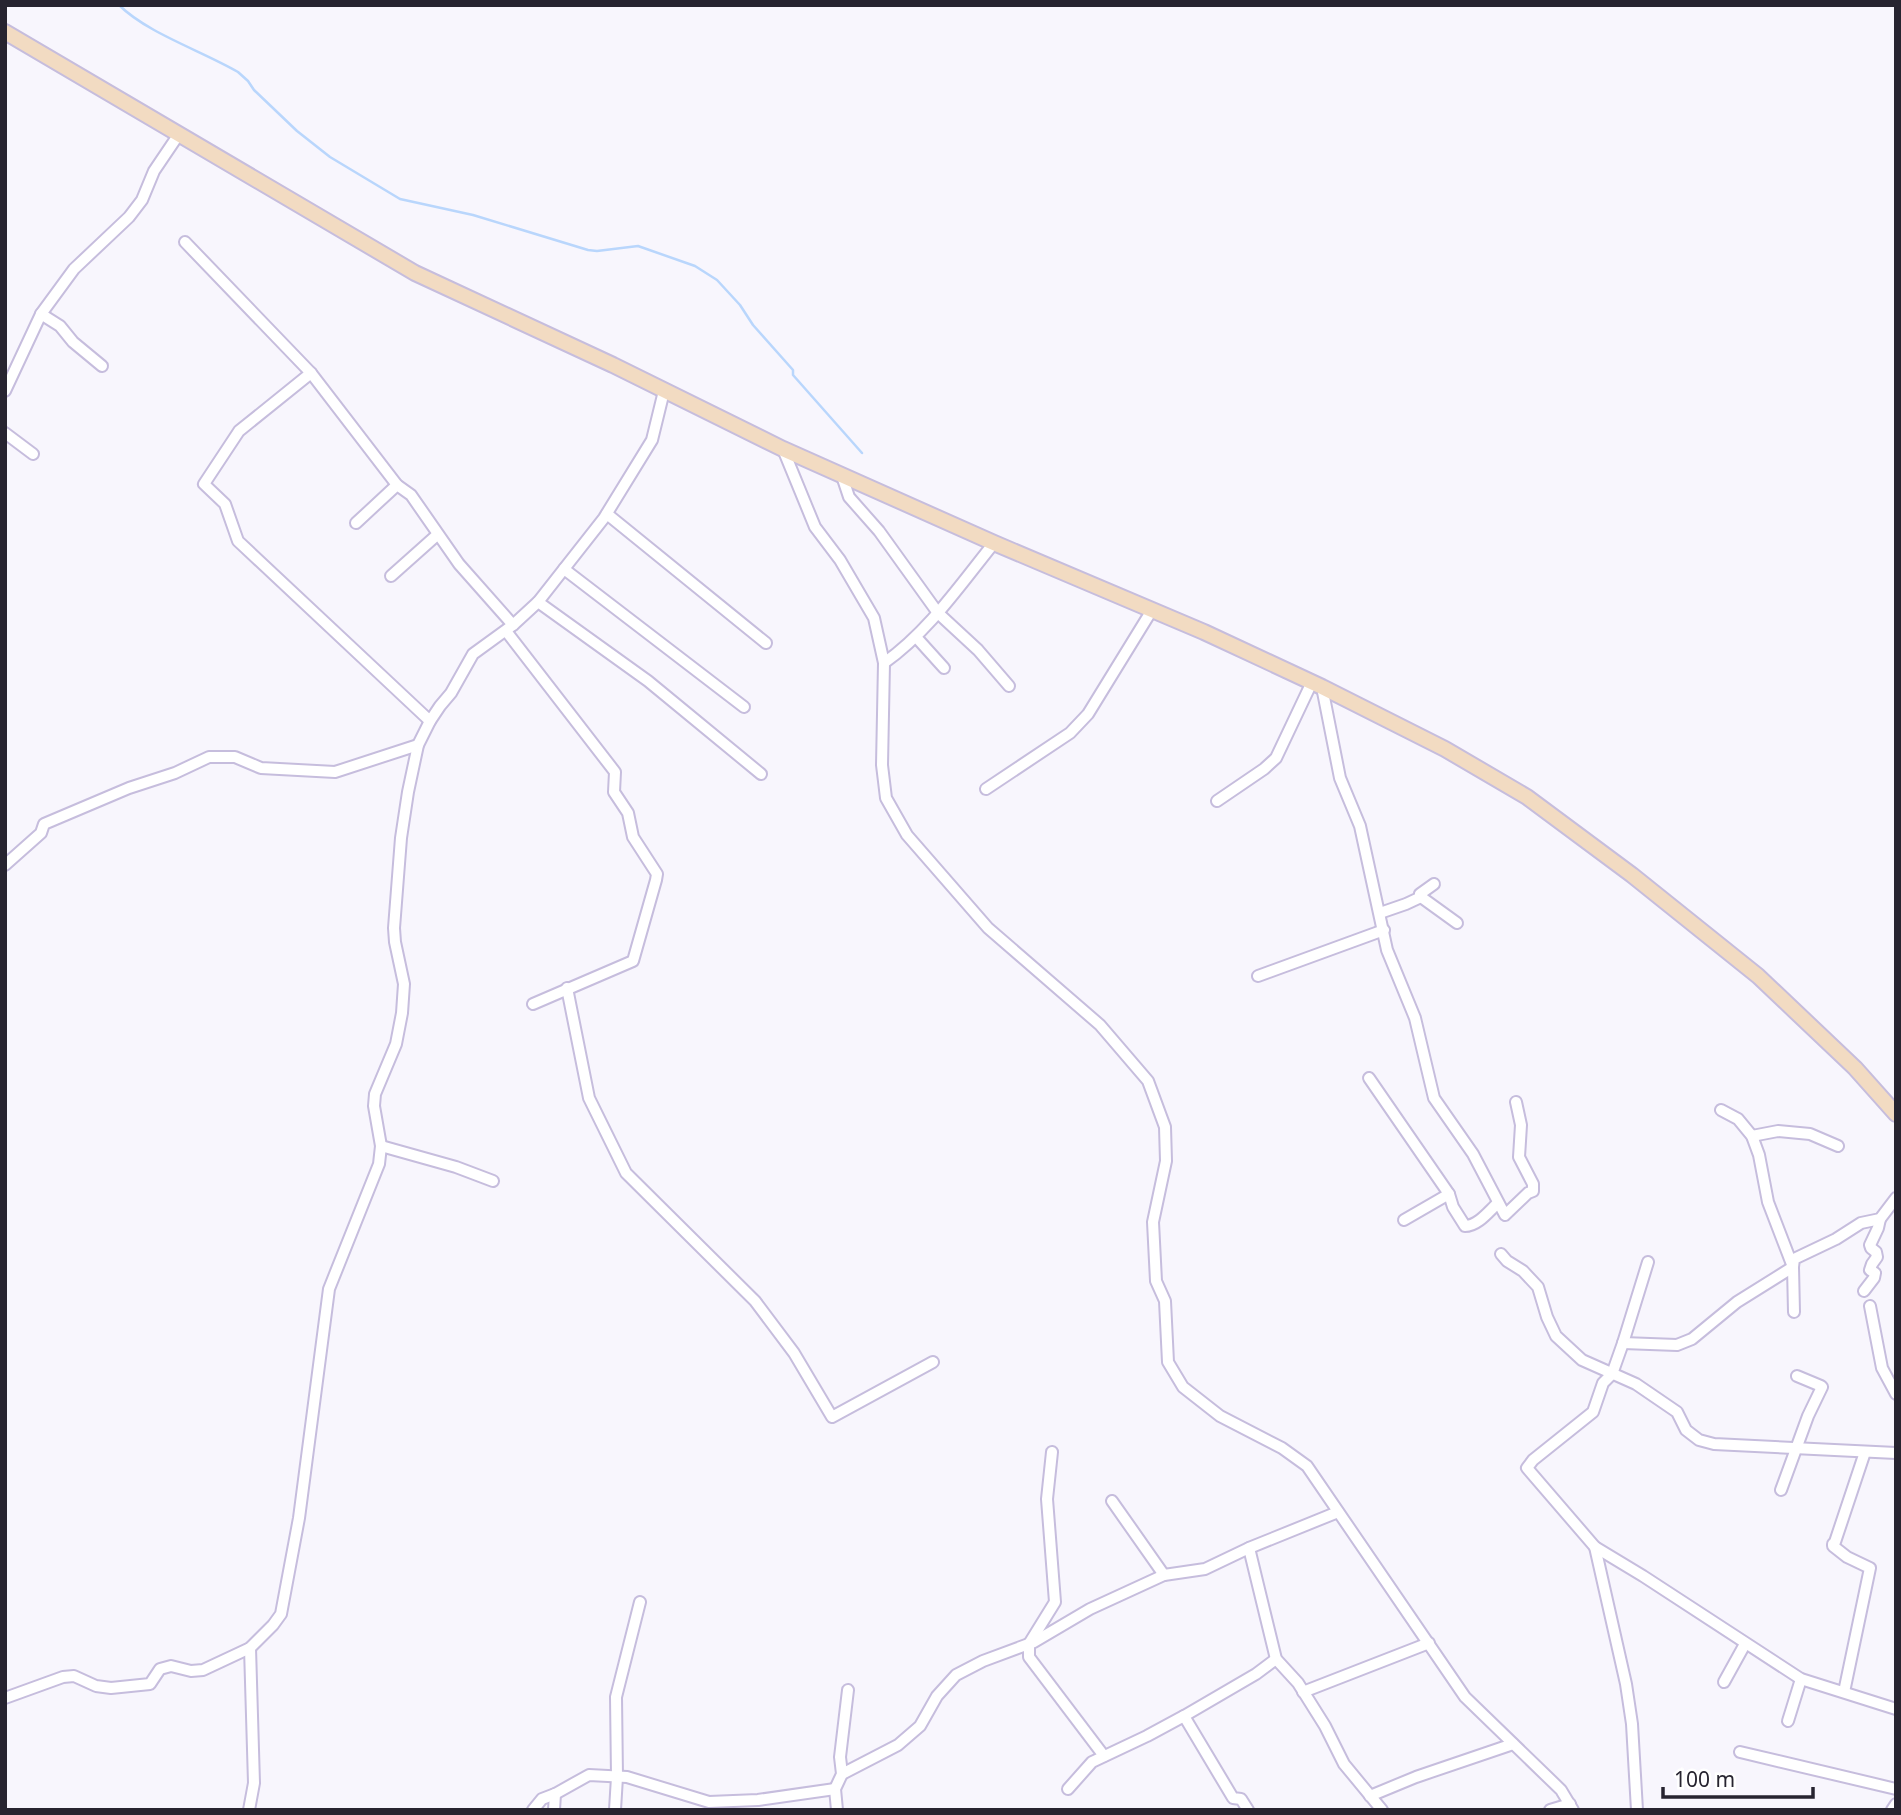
<svg xmlns="http://www.w3.org/2000/svg" width="1901" height="1815" viewBox="0 0 1901 1815" font-family="'Noto Sans',sans-serif">
<style>
.lines{fill:none;stroke-linecap:round;stroke-linejoin:round}
.stream{stroke:#b9d6fc;stroke-width:2.5}
.minor-casing{stroke:#c6bddd;stroke-width:14}
.secondary-casing{stroke:#c6bddd;stroke-width:18}
.minor{stroke:#fff;stroke-width:10}
.secondary{stroke:#f2dbc2;stroke-width:14}
</style>
<rect width="100%" height="100%" fill="#f8f6fd"/>
<g class="lines">
<path class="stream" d="M119 5C147 33 202 51 238 72L248 81 254 90 297 131 330 157 400 199 473 215 588 250 597 251 638 246 695 266 717 280 740 305 753 325 793 370V375L862 453"/>
<g class="minor-casing">
<g id="minor">
<path d="M185 242 311 373 397 485 411 495 459 564 513 625"/>
<path d="M41 314 60 326 73 342 102 366"/>
<path d="M311 373 239 431 204 484 225 504 238 541 430 721"/>
<path d="M5 391 41 314 74 269 129 217 142 200 154 171 179 134"/>
<path d="M5 433 33 454"/>
<path d="M783 449 815 527 840 560 874 618 884 663 882 765 886 798 907 835 988 928 1100 1025 1148 1081 1165 1127 1166 1161 1153 1222 1156 1281 1165 1301 1168 1362 1183 1387 1220 1416 1282 1448 1307 1466 1465 1697 1561 1790 1573 1810"/>
<path d="M842 476 849 497 879 531 938 613 978 650 1009 686"/>
<path d="M607 514 766 643"/>
<path d="M356 523 397 485"/>
<path d="M564 569 744 707"/>
<path d="M391 576 437 535"/>
<path d="M538 602 648 681 761 774"/>
<path d="M506 631 615 772 614 792 628 813 633 837 657 874 656 880 633 961 533 1004"/>
<path d="M916 637 944 668"/>
<path d="M884 663C929 631 960 585 994 543"/>
<path d="M1322 687 1340 778 1360 826 1387 950 1415 1018 1434 1098 1473 1154 1505 1215 1528 1193 1533 1191V1184L1519 1157 1521 1125 1516 1102"/>
<path d="M986 789 1070 733 1088 714 1152 610"/>
<path d="M1217 801 1264 769 1276 758 1312 682"/>
<path d="M5 865 41 833 44 824 129 788 175 773 209 757H235L261 768 335 772 418 745"/>
<path d="M1421 897 1457 923"/>
<path d="M1380 913 1406 904 1421 897 1420 894 1434 884"/>
<path d="M1258 976 1384 930"/>
<path d="M567 988 589 1098 626 1173 755 1301 794 1353 832 1417 933 1362"/>
<path d="M1369 1078 1449 1194 1453 1207 1465 1226C1478 1226 1489 1211 1498 1203"/>
<path d="M1721 1110 1738 1119 1752 1136 1759 1155 1768 1202 1793 1267 1794 1312"/>
<path d="M1752 1136 1778 1131 1810 1134 1838 1146"/>
<path d="M381 1146 456 1167 493 1181"/>
<path d="M1404 1220 1449 1194"/>
<path d="M1501 1254 1507 1261 1523 1271 1538 1287 1547 1317 1556 1336 1582 1360 1636 1384 1677 1412 1686 1430 1699 1440 1714 1444 1896 1453"/>
<path d="M1648 1262 1623 1343 1612 1374 1603 1383 1593 1412 1533 1460 1527 1468 1595 1547 1643 1576 1801 1679 1896 1709"/>
<path d="M1864 1291 1874 1278 1875 1273 1870 1270 1872 1264 1877 1257 1876 1252 1871 1248 1870 1245 1878 1228 1880 1219"/>
<path d="M1870 1306 1882 1368 1896 1394"/>
<path d="M1623 1343 1677 1345 1692 1339 1737 1302 1793 1267 1794 1259 1836 1239 1861 1223 1880 1219 1896 1198"/>
<path d="M1052 1452 1047 1499 1055 1602 1029 1644V1657L1104 1756"/>
<path d="M1781 1490 1808 1416 1822 1387 1821 1386 1797 1376"/>
<path d="M1112 1501 1164 1575"/>
<path d="M1595 1547 1626 1684 1632 1724 1637 1810"/>
<path d="M1249 1548 1276 1659 1298 1683 1325 1726 1344 1764 1382 1810"/>
<path d="M1724 1682 1745 1644"/>
<path d="M1303 1692 1429 1643"/>
<path d="M1844 1692 1870 1568 1847 1557 1833 1546V1544L1835 1542 1865 1452"/>
<path d="M5 1698 63 1677 74 1676 96 1686 111 1688 150 1684 160 1669 171 1666 191 1671 203 1670 250 1648 273 1625 281 1614 299 1518 329 1289 379 1164 381 1146 374 1106 375 1094 396 1044 402 1013 404 984 395 942 394 928 401 838 408 792 418 745 430 721 440 706 451 693 473 654 513 625 538 602 604 518 652 440 664 391"/>
<path d="M1184 1716 1233 1798 1241 1799 1248 1810"/>
<path d="M1788 1721 1801 1679"/>
<path d="M1740 1752 1896 1789"/>
<path d="M842 1774 898 1745 920 1726 937 1696 956 1675 983 1661 1034 1642 1090 1609 1164 1575 1205 1569 1249 1548 1338 1512"/>
<path d="M1068 1789 1092 1762 1147 1736 1184 1716 1256 1674 1276 1659"/>
<path d="M1370 1796 1416 1777 1513 1744"/>
<path d="M249 1810 254 1783 250 1648"/>
<path d="M533 1810 542 1799 555 1794 589 1775 627 1777 709 1802 758 1800 835 1789"/>
<path d="M554 1810 555 1794"/>
<path d="M615 1810 617 1777 616 1697 640 1602"/>
<path d="M837 1810 835 1789 842 1774 840 1757 848 1690"/>
<path d="M1550 1810 1570 1804"/>
<path d="M1892 1810 1896 1804"/>
</g>
</g>
<g class="secondary-casing">
<path id="secondary" d="M5 32 415 273 613 365 783 449 994 543 1204 632 1322 687 1445 749 1527 797 1632 875 1758 976 1855 1068 1896 1114"/>
</g>
<use href="#minor" class="minor"/>
<use href="#secondary" class="secondary"/>
</g>
<rect width="1901" height="1815" fill="none" stroke="#272430" stroke-width="14"/>
<path d="M1663 1787v10h150v-10" fill="none" stroke="#272430" stroke-width="3.5"/>
<text x="1674" y="1787" font-size="21" fill="#272430" stroke="#ffffff" stroke-width="5" paint-order="stroke">100 m</text>
</svg>
